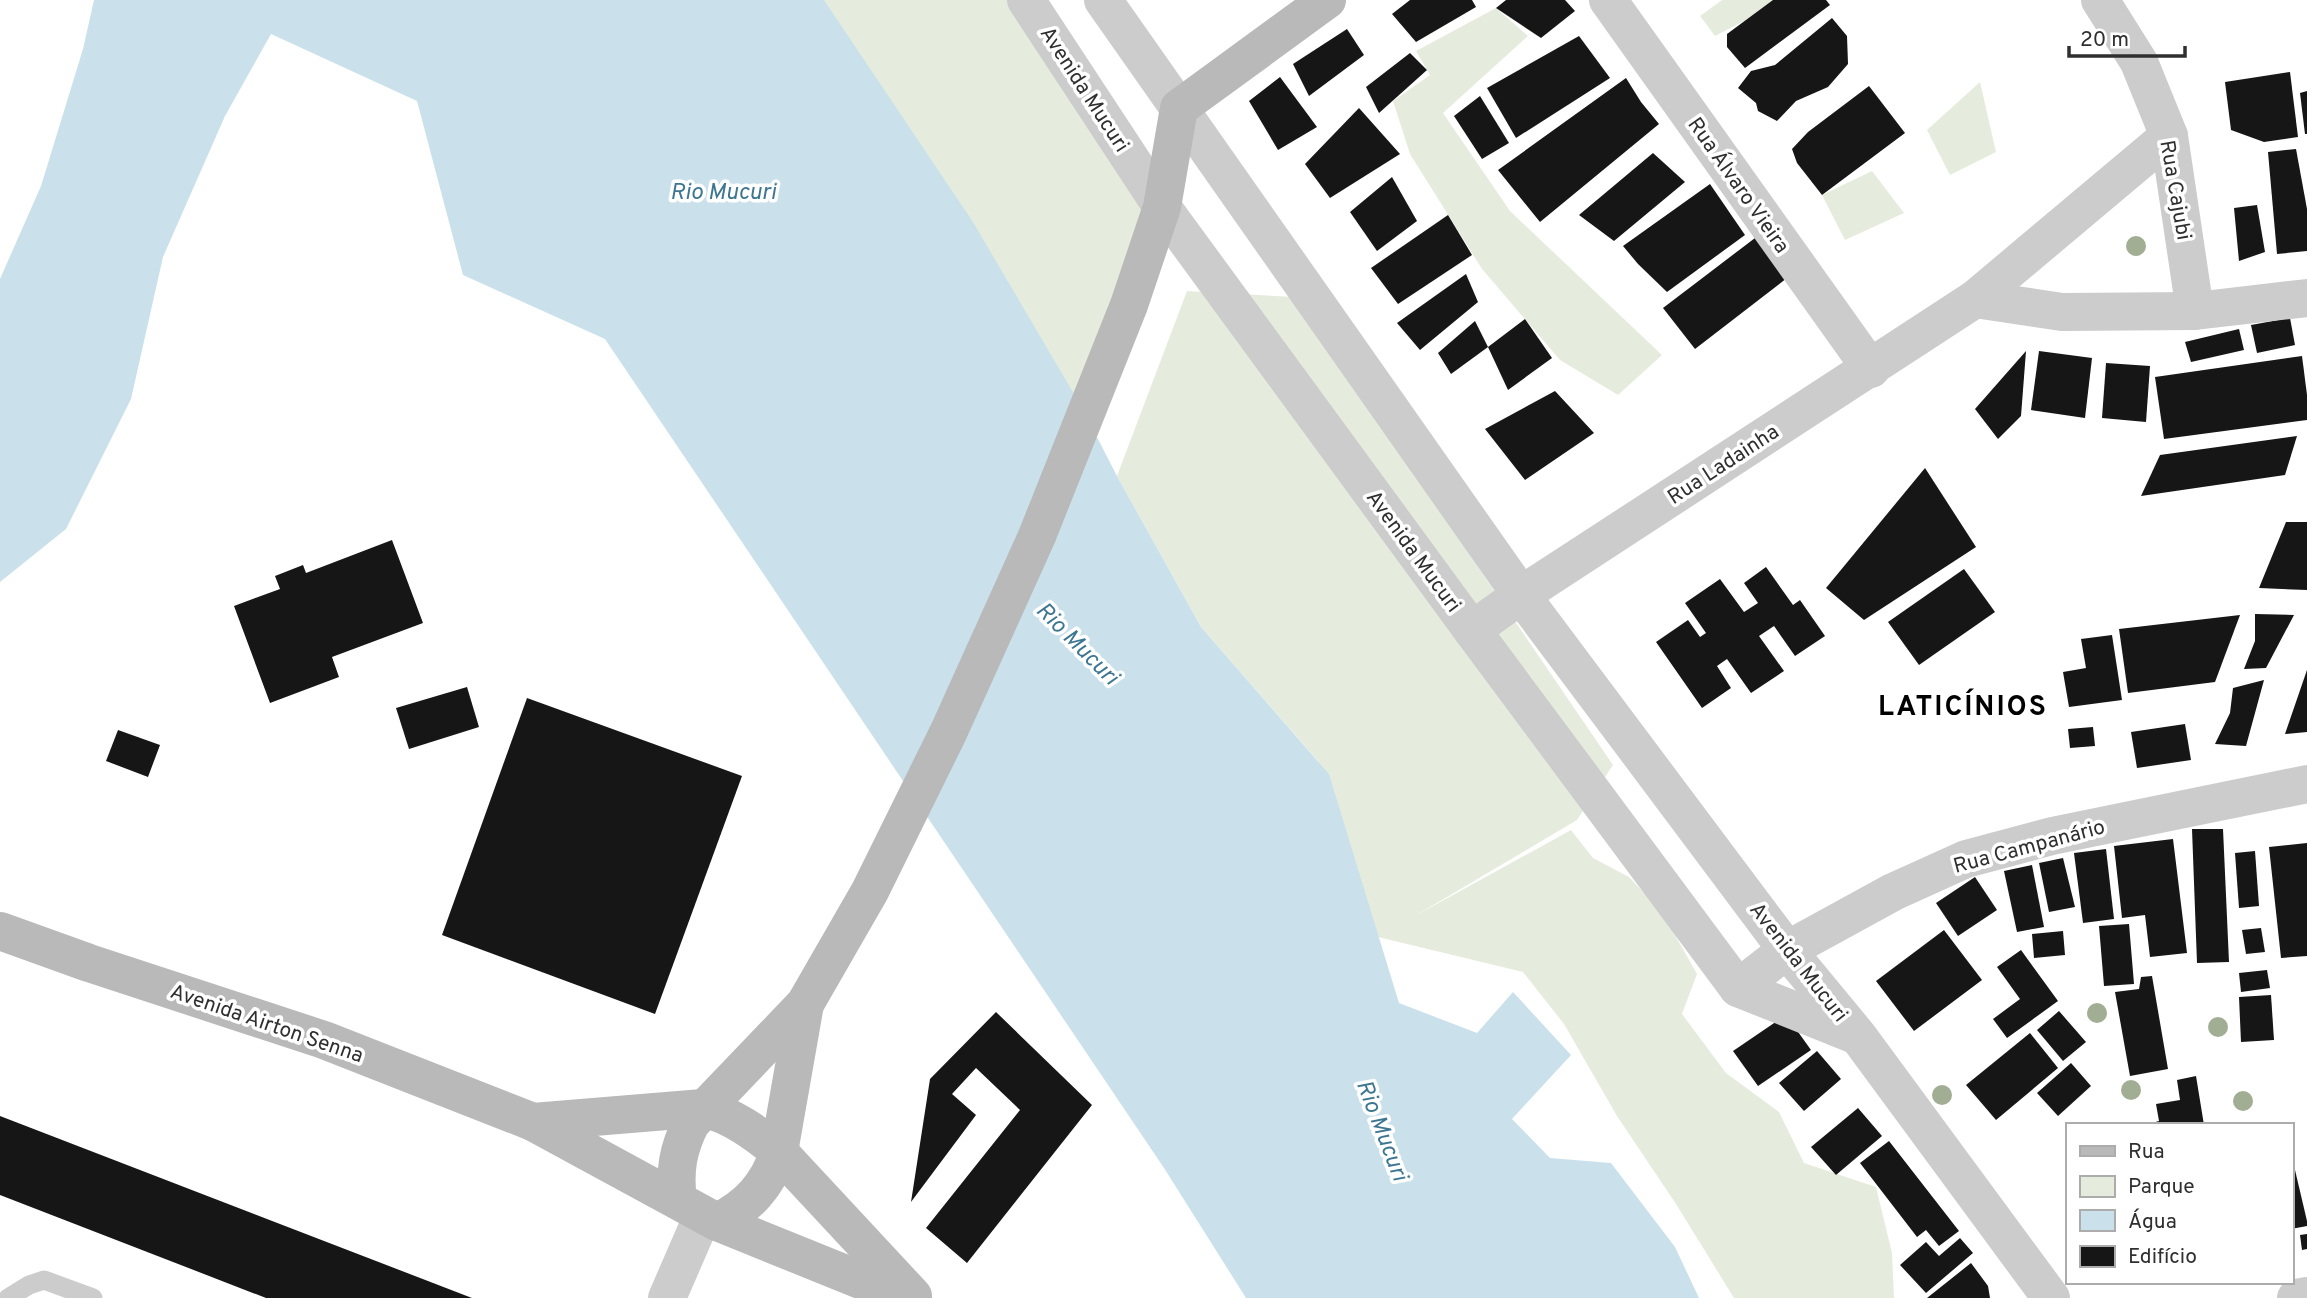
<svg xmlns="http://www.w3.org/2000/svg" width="2307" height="1298" viewBox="0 0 2307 1298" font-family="Overpass,sans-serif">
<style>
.green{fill:#e6ecdd}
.water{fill:#cae1ec}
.building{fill:#161616}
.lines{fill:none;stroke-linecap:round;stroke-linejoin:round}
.lane{stroke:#ccc;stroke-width:19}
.street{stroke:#ccc;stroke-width:38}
.secondary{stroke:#b9b9b9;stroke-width:38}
.tree{fill:#a2ae94}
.labels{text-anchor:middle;stroke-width:7;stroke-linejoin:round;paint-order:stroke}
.street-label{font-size:21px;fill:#2f2f2f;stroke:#fff}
.water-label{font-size:23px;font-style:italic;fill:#3d7691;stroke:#fff}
.district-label{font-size:28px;font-weight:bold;letter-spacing:2px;fill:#000;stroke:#fff}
</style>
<rect width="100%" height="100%" fill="#fff"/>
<g class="green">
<path d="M818 0H1019L1155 208 1080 404Z"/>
<path d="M1722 0H1785L1715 36 1700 16Z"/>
<path d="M1496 8 1528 36 1443 113 1510 211 1662 355 1618 395 1560 360 1482 269 1410 154 1393 101 1430 75 1416 51Z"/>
<path d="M1980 82 1996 152 1950 175 1927 130Z"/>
<path d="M1872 171 1904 213 1845 240 1822 195Z"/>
<path d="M1187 291 1294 297 1613 765 1577 820 1415 916 1571 830 1593 858 1629 877 1662 912 1697 974 1682 1014 1726 1073 1779 1112 1804 1163 1876 1187 1892 1253 1894 1298H1734L1676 1204 1617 1116 1564 1024 1523 972 1378 937 1318 761 1201 627 1117 476Z"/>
</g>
<path class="water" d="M94 0H824L973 222 1080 404 1117 476 1201 627 1329 774 1399 1003 1477 1033 1513 992 1571 1055 1512 1119 1550 1158 1611 1163 1675 1247 1699 1298H1246L1164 1168 605 339 463 275 417 101 271 34 225 116 163 257 131 399 66 529 0 582V279L41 186 83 49Z"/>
<g class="building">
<path d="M1410 0H1472L1476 7 1416 42 1392 14Z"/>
<path d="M1506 0H1565L1575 11 1541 38 1496 8Z"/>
<path d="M1773 0H1826L1830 5 1745 68 1727 47V34Z"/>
<path d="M1832 18 1847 36 1848 64 1828 87 1796 101 1777 121 1758 111 1756 103 1738 88 1751 71 1775 65Z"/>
<path d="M1347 29 1364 55 1309 96 1293 64Z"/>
<path d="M1579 36 1610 78 1516 138 1487 88Z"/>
<path d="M1410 53 1427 70 1379 113 1366 87Z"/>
<path d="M2290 72 2298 137 2264 142 2231 130 2225 82Z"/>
<path d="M1280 77 1317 127 1278 150 1249 101Z"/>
<path d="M1626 78 1641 102 1659 124 1540 222 1498 170Z"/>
<path d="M1869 86 1905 133 1822 195 1797 163 1792 149 1808 132Z"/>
<path d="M2307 91V134H2305L2300 93Z"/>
<path d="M1480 96 1509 143 1482 159 1454 116Z"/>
<path d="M1359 108 1400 154 1330 198 1305 164Z"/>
<path d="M2296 149 2307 209V251L2277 254 2268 152Z"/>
<path d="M1653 153 1685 182 1614 241 1579 215Z"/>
<path d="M1392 177 1417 221 1377 251 1350 212Z"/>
<path d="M1710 184 1745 235 1667 292 1638 264 1623 246Z"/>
<path d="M2257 205 2265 252 2239 261 2234 208Z"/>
<path d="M1448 215 1472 255 1398 304 1371 268Z"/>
<path d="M1755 238 1787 278 1695 349 1663 308Z"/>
<path d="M1466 274 1478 302 1420 350 1397 323Z"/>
<path d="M2290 318 2295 345 2257 353 2251 325Z"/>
<path d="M1525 319 1552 358 1508 390 1488 347Z"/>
<path d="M1475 321 1488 347 1451 374 1438 353Z"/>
<path d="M2239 329 2244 350 2191 362 2185 342Z"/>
<path d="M2026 351 2021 416 1998 439 1975 409Z"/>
<path d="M2039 351 2092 358 2085 418 2031 410Z"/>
<path d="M2302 356 2307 395V420L2164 439 2155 377Z"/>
<path d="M2106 363 2150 366 2146 422 2102 418Z"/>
<path d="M1555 391 1594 433 1525 480 1485 429Z"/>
<path d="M2297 436 2285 475 2141 496 2160 455Z"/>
<path d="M1925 468 1976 547 1864 620 1826 588Z"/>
<path d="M2286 522H2307V590L2259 588Z"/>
<path d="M392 540 423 623 332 657 339 677 270 703 234 606 280 589 275 576 303 565 306 573Z"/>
<path d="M1766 567 1793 605 1800 600 1825 636 1795 656 1774 626 1759 636 1784 671 1751 693 1727 659 1717 666 1731 688 1702 708 1656 642 1688 620 1700 637 1706 633 1685 603 1720 579 1744 612 1758 603 1744 583Z"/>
<path d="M1964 569 1995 612 1919 665 1888 622Z"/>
<path d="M2255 614 2294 615 2266 668 2244 669 2255 641Z"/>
<path d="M2240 615 2215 682 2128 693 2119 629Z"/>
<path d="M2112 635 2122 700 2069 707 2063 672 2086 668 2081 639Z"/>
<path d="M2307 670V732L2285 734Z"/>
<path d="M2264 680 2246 746 2215 744 2230 713 2233 688Z"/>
<path d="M467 687 479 727 409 749 396 708Z"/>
<path d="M527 698 742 776 655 1014 442 935Z"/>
<path d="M2185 724 2191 760 2137 768 2131 732Z"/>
<path d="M2093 727 2095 746 2070 748 2068 729Z"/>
<path d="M118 730 160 745 148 777 106 761Z"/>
<path d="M2192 829H2223L2229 962 2197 963Z"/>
<path d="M2173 839 2187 953 2150 957 2145 915 2122 918 2114 846Z"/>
<path d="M2307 843V956L2281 958 2269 847Z"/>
<path d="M2106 849 2114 919 2083 923 2074 853Z"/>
<path d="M2255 851 2259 906 2239 908 2235 853Z"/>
<path d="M2063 858 2075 907 2049 912 2039 863Z"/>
<path d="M2032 865 2044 927 2017 932 2004 871Z"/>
<path d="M1975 877 1997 910 1958 936 1936 903Z"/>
<path d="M2129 924 2134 984 2104 986 2099 926Z"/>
<path d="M2261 928 2265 952 2246 954 2242 930Z"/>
<path d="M1944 930 1982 980 1914 1031 1876 981Z"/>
<path d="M2063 931 2065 955 2034 958 2032 934Z"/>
<path d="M2021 950 2058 1001 2007 1038 1993 1019 2020 999 1997 967Z"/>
<path d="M2267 970 2270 988 2241 992 2239 973Z"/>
<path d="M2152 976 2168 1069 2130 1076 2115 992 2139 989 2141 977Z"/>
<path d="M2271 995 2274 1040 2241 1042 2239 997Z"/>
<path d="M2059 1011 2086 1042 2063 1061 2037 1030Z"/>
<path d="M996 1012 1092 1105 967 1263 926 1228 1020 1110 976 1068 952 1094 976 1115 911 1202 930 1079Z"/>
<path d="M1786 1015 1811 1050 1758 1086 1733 1051Z"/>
<path d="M2030 1033 2058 1068 1996 1120 1966 1085Z"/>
<path d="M1817 1051 1841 1079 1804 1111 1779 1083Z"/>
<path d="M2071 1063 2091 1086 2058 1116 2037 1093Z"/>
<path d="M2196 1076 2204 1125H2145L2159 1121 2156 1104 2180 1100 2177 1080Z"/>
<path d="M1858 1108 1882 1136 1836 1175 1811 1147Z"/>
<path d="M0 1116 472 1298H266L0 1195Z"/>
<path d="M1889 1141 1959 1231 1939 1246 1926 1230 1917 1237 1860 1163Z"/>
<path d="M2291 1153 2307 1221V1226L2291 1229Z"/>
<path d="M2307 1234V1249L2302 1250 2300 1235Z"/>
<path d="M1960 1238 1973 1253 1926 1293 1900 1265 1926 1242 1939 1256Z"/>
<path d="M1971 1263 1988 1286 1990 1298H1927Z"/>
</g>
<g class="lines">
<path class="lane" d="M8 1298 29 1285 44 1280 93 1298"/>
<g class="street">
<path d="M1026 0 1162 207 1472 630 1738 988 1853 1034"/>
<path d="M1103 0 1521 595 1787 950 1858 1036 2051 1298"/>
<path d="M1608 0 1871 369"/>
<path d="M2100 0 2139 62 2169 136 2195 311"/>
<path d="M1975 299 2169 136"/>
<path d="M1472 630 1521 595 1975 299 2062 312 2195 311 2307 298"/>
<path d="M1738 988 1787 950 1893 892 1966 859 2052 836 2307 784"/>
<path d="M667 1298 703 1215"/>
<path d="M2296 1298 2307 1296"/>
</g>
<g class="secondary">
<path d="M0 931 89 963 324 1040 533 1122 717 1222 905 1298"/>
<path d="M533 1122 703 1108C733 1116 756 1133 779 1152L913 1296"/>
<path d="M678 1200C674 1171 678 1149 691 1123L805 1004 870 891 949 731 1037 536 1129 305 1162 207 1179 108 1327 0"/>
<path d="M717 1222C749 1206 767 1186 779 1152L805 1004"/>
</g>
</g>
<g class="tree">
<circle cx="2136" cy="246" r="10"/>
<circle cx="2097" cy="1013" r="10"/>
<circle cx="2218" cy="1027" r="10"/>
<circle cx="2131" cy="1090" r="10"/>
<circle cx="1942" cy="1095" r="10"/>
<circle cx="2243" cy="1101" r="10"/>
</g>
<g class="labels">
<g class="street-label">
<text transform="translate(1085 89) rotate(57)" y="7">Avenida Mucuri</text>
<text transform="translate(1739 185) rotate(55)" y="7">Rua Álvaro Vieira</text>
<text transform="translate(2176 190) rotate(80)" y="7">Rua Cajubi</text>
<text transform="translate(1723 464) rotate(-33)" y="7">Rua Ladainha</text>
<text transform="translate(1414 551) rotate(54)" y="7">Avenida Mucuri</text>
<text transform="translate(2029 846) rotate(-15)" y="7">Rua Campanário</text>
<text transform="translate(1799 962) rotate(52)" y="7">Avenida Mucuri</text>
<text transform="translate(267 1023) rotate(19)" y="7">Avenida Airton Senna</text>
</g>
<g class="water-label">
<text x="723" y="199">Rio Mucuri</text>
<text transform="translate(1078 643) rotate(45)" y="8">Rio Mucuri</text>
<text transform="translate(1383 1130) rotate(69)" y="8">Rio Mucuri</text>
</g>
<g class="district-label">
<text x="1963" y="715">LATICÍNIOS</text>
</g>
</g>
<rect x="2066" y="1123" width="228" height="161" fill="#ffffff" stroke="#acacac" stroke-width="2"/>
<rect x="2080" y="1146" width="35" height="10" fill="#b9b9b9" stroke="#acacac" stroke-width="2"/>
<text x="2128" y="1158" font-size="21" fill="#2f2f2f">Rua</text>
<rect x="2080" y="1176" width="35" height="21" fill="#e6ecdd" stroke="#acacac" stroke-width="2"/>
<text x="2128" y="1193" font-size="21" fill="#2f2f2f">Parque</text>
<rect x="2080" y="1210" width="35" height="21" fill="#cae1ec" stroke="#acacac" stroke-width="2"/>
<text x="2128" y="1228" font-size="21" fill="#2f2f2f">Água</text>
<rect x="2080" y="1246" width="35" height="21" fill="#161616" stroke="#acacac" stroke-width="2"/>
<text x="2128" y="1263" font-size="21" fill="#2f2f2f">Edifício</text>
<path d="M2069 46v10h116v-10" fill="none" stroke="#2f2f2f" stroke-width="3.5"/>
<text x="2080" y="46" font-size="21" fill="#2f2f2f" stroke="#ffffff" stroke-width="5" paint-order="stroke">20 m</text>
</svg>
